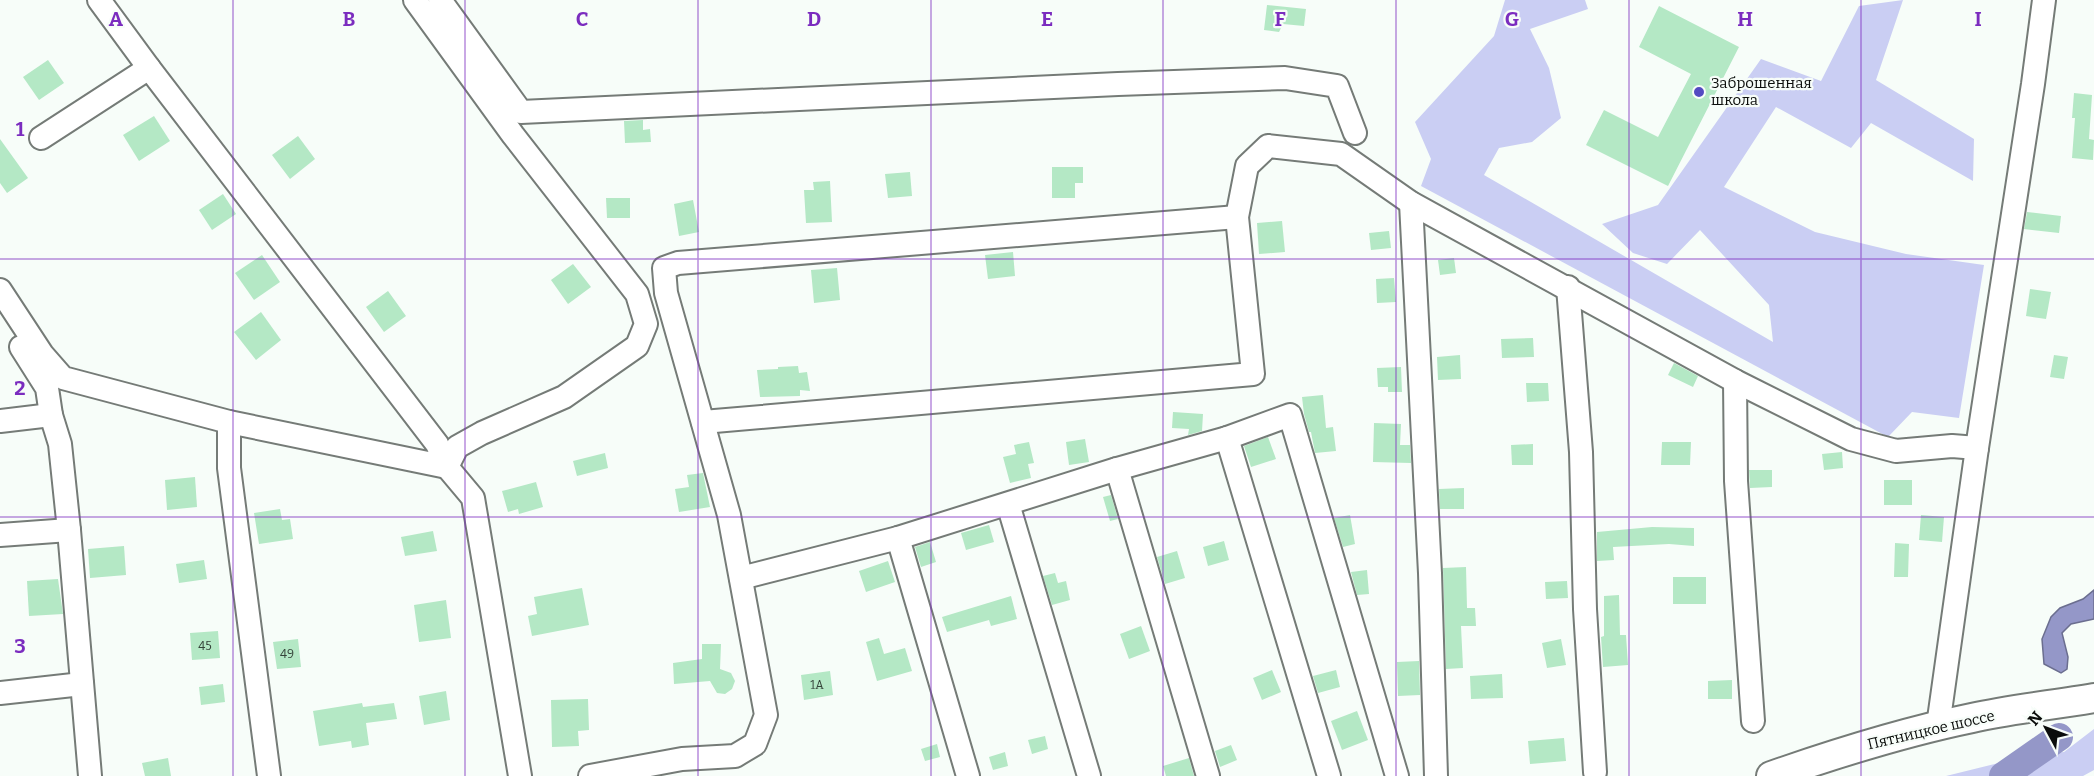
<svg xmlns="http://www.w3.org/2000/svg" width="2094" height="776" viewBox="0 0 2094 776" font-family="Bitter,serif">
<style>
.green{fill:#cacef3}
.water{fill:#9497c8;stroke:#6b6e8f;stroke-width:1.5}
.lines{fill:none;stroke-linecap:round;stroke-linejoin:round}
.river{stroke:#9497c8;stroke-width:28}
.building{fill:#b4e8c5}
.minor-casing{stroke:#757b77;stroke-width:26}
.major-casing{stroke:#757b77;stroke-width:32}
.minor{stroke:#fff;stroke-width:22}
.major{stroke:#fff;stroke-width:28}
.grid{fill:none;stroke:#7b2cbf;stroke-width:1.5;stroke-opacity:0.55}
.poi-dot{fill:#544ac2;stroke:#f7fdf9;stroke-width:2}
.labels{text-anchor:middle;stroke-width:4.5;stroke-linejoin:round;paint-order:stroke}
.number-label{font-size:12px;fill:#35443a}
.poi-label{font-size:15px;fill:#0b0d0b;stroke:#f7fdf9;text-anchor:start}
.street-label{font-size:15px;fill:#0b0d0b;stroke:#f7fdf9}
.grid-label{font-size:20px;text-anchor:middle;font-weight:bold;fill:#7b2cbf;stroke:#f7fdf9;stroke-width:4.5;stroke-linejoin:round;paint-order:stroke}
</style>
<rect width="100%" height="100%" fill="#f7fdf9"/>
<g class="green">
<path d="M1505 0H1585L1588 9 1530 29 1549 68 1561 118 1532 142 1499 148 1484 175 1773 342 1769 305 1700 230 1667 264 1633 253 1602 224 1658 205 1761 59 1821 81 1859 6 1903 0 1876 80 1974 139 1973 181 1871 123 1851 148 1776 107 1724 187 1815 232 1906 254 1984 265 1959 418 1912 412 1888 437 1421 186 1431 159 1415 122 1494 36Z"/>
<path d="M2094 729V770L2083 776H1946L2031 755 2064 752Z"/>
</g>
<path class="water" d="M2094 590V619L2071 624 2062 633 2068 657 2067 669 2061 673 2044 664 2042 639 2051 617 2060 608 2083 599Z"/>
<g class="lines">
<path class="river" d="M2003 776 2059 737"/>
</g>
<g class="building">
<path d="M1267 5 1306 9 1304 26 1283 24 1279 32 1264 30Z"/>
<path d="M1659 6 1739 47 1668 186 1586 145 1604 110 1658 137 1691 74 1639 47Z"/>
<path d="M48 60 64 83 39 100 23 77Z"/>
<path d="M2074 93 2092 95 2089 139 2094 140 2093 160 2072 158 2075 118H2072Z"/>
<path d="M154 116 170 141 139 161 123 135Z"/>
<path d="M643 120V130L650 129 651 142 625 143 624 121Z"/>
<path d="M298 136 315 159 290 179 272 155Z"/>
<path d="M0 139 28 178 7 193 0 183Z"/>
<path d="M1052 167H1083V183H1075V198H1052Z"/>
<path d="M910 172 912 196 888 198 885 174Z"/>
<path d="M830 181 832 222 806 223 804 190H814L813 182Z"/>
<path d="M223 194 236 214 212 230 199 210Z"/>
<path d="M606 198H630V218H607Z"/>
<path d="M693 200 699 232 679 236 674 204Z"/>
<path d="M2027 212 2061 216 2059 233 2024 229Z"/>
<path d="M1282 221 1285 252 1259 254 1257 223Z"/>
<path d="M1389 231 1391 248 1371 250 1369 233Z"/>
<path d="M1013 252 1015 276 988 279 985 255Z"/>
<path d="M262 255 280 282 254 300 235 273Z"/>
<path d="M1454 258 1456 273 1440 275 1438 260Z"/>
<path d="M573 264 591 287 568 304 551 280Z"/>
<path d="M837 268 840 300 814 303 811 270Z"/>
<path d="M1394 278 1396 302 1377 303 1376 279Z"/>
<path d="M2030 289 2051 292 2046 319 2026 316Z"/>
<path d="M388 291 406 316 384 332 366 307Z"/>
<path d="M261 312 281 340 256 360 234 332Z"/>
<path d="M1533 338 1534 357 1502 358 1501 339Z"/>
<path d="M1460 355 1461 379 1438 380 1437 357Z"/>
<path d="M2054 355 2068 357 2064 379 2050 377Z"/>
<path d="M1674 363 1698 376 1693 387 1668 375Z"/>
<path d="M798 366 799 373 807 372 810 391 800 390V396L760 397 757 370 778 369V367Z"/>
<path d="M1401 367 1402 392H1388V387H1378L1377 368Z"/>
<path d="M1526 383H1548L1549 401 1527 402Z"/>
<path d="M1323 395 1326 428 1333 427 1336 451 1315 453 1311 432H1309L1304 414 1302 397Z"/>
<path d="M1173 412 1203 414 1202 431 1188 435 1189 429 1172 428Z"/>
<path d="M1374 423 1401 424 1400 445H1410L1411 463 1373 462Z"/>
<path d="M1268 437 1276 459 1251 467 1244 446Z"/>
<path d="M1085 439 1089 462 1069 465 1066 442Z"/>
<path d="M1029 442 1034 463 1028 464 1031 478 1010 483 1003 457 1016 454 1014 445Z"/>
<path d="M1662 442H1691L1690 465H1661Z"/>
<path d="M1533 444V465H1512L1511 445Z"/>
<path d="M1842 452 1843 468 1824 470 1822 454Z"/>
<path d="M605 453 608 468 577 476 573 461Z"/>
<path d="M1749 470H1772V487L1750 488Z"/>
<path d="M703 473 710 507 679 512 675 489 689 487 687 475Z"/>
<path d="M195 477 197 507 167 510 165 480Z"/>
<rect x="1884" y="480" width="28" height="25"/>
<path d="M536 482 543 507 519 514 518 509 508 512 502 491Z"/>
<path d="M1464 488V509H1440L1439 489Z"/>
<path d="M1111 495 1118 519 1110 521 1103 497Z"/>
<path d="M280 509 282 520 290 519 293 539 259 544 254 513Z"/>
<path d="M1350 515 1355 544 1343 547 1334 518Z"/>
<path d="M1921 515 1944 517 1942 542 1919 540Z"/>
<path d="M989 525 994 542 966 550 961 533Z"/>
<path d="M1652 527 1694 528V546L1669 544 1613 547 1614 560 1597 561V532Z"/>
<path d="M433 531 437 551 405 556 401 537Z"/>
<path d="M1224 541 1229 560 1208 566 1203 547Z"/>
<path d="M930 542 936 562 921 567 915 547Z"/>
<path d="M1895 543 1909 544 1908 577H1894Z"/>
<path d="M124 546 126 575 90 578 88 549Z"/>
<path d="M1177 551 1185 578 1165 584 1157 557Z"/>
<path d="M204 560 207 579 179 583 176 564Z"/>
<path d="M888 561 895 582 866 592 859 571Z"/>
<path d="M1466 567 1467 608H1475L1476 626H1461L1463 668 1446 669 1443 568Z"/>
<path d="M1367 570 1369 594 1357 595 1351 572Z"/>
<path d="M1055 573 1058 583 1066 581 1070 600 1052 605 1043 576Z"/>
<rect x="1673" y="577" width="33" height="27"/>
<path d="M58 579 63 614 29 616 27 581Z"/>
<path d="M1567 581 1568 598 1546 599 1545 582Z"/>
<path d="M582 588 589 625 532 636 528 616 537 614 534 597Z"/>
<path d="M1619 595 1620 635H1626L1628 665 1603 667 1601 637 1604 636V596Z"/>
<path d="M1011 596 1017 619 991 626 989 620 947 632 942 617Z"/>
<path d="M446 600 451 638 419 642 414 605Z"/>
<path d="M1141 626 1150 651 1129 659 1120 634Z"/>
<path d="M218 631 220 658 192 660 190 633Z"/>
<path d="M879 638 884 654 905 648 912 671 877 681 866 642Z"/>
<path d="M298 639 301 667 277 669 273 642Z"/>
<path d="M1561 639 1566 665 1547 668 1542 643Z"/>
<path d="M702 644H721L720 669 731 673 735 681 732 689 725 694 717 693 710 681 674 684 673 663 702 659Z"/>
<path d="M1419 661 1420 695 1398 696 1397 662Z"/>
<path d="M1272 670 1281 692 1262 700 1253 678Z"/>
<path d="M1336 670 1340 687 1318 693 1313 676Z"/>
<path d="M830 671 833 695 804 700 801 675Z"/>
<path d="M1502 674 1503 698 1471 699 1470 676Z"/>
<path d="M1732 680V699H1708V681Z"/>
<path d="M223 684 225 702 201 705 199 687Z"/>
<path d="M446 691 450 720 424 725 419 696Z"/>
<path d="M588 699 589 730 578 731 579 746 552 747 551 700Z"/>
<path d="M362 703 363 707 394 703 397 719 366 723 369 745 352 748 351 741 319 746 313 711Z"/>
<path d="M1357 711 1368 740 1342 750 1331 721Z"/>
<path d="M1045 736 1048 749 1032 754 1028 740Z"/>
<path d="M1564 738 1566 761 1530 764 1528 741Z"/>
<path d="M937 744 940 757 925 761 921 749Z"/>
<path d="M1231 745 1237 760 1220 767 1215 751Z"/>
<path d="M1005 752 1008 766 993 770 989 757Z"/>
<path d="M168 758 171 776H145L142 763Z"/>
<path d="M1189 758 1194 776H1166L1163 766Z"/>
</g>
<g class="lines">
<g class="minor-casing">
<g id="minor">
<path d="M99 0 149 68 437 444 447 467 473 498 520 776"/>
<path d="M440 0 521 112 1118 84 1285 78 1337 86 1355 133"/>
<path d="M41 138 149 68"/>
<path d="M1411 203 1430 573 1436 776"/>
<path d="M1568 287 1581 452 1585 609 1595 772"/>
<path d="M0 290 42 354 63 378 229 422 447 467 457 447 482 433 564 397 637 346 646 324 637 294 513 135 415 0"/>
<path d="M21 347 47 388 51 415 60 444 69 530 90 776"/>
<path d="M1735 381 1736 481 1753 721"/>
<path d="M0 421 51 415"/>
<path d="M229 422V468L269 776"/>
<path d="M703 422 1253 374 1237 217 1247 166 1268 146 1341 154 1411 203 1735 381 1851 439 1896 451 1952 446 1977 448"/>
<path d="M1227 438 1329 776"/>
<path d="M1117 469 1208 776"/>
<path d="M1008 504 1089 776"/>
<path d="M0 535 69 530"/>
<path d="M898 538 968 776"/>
<path d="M741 578 898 538 1117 469 1227 438 1290 415 1397 776"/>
<path d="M0 693 82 684"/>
<path d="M1938 726 1977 448 2033 84 2044 0"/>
<path d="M590 776 682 759 735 756 755 744 766 715 729 515 666 293 664 268 678 263 1237 217"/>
</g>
</g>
<g class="major-casing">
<path id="major" d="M1771 776C1837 753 1904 732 1972 718 2012 709 2054 705 2094 698"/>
</g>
<use href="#minor" class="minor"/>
<use href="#major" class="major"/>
</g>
<path class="grid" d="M233 0V776M465 0V776M698 0V776M931 0V776M1163 0V776M1396 0V776M1629 0V776M1861 0V776M0 259H2094M0 517H2094"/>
<circle class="poi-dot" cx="1699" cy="92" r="6"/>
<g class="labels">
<g class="number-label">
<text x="205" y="650">45</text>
<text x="287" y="658">49</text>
<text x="817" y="689">1А</text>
</g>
<g class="poi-label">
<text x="1711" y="88">Заброшенная<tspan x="1711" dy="17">школа</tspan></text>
</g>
<g class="street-label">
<text transform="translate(1931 730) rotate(-13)" y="5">Пятницкое шоссе</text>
</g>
</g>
<g class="grid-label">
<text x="116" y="26">A</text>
<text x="349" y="26">B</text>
<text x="582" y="26">C</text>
<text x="814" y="26">D</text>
<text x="1047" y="26">E</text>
<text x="1280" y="26">F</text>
<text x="1512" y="26">G</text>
<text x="1745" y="26">H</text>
<text x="1978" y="26">I</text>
<text x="20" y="136">1</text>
<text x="20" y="395">2</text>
<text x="20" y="653">3</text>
</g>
<g transform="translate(2046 728) rotate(311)" stroke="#f7fdf9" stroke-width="4.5" paint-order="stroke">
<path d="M0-4.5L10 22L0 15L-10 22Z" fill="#0b0d0b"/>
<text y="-9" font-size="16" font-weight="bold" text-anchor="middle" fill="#0b0d0b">N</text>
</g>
</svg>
